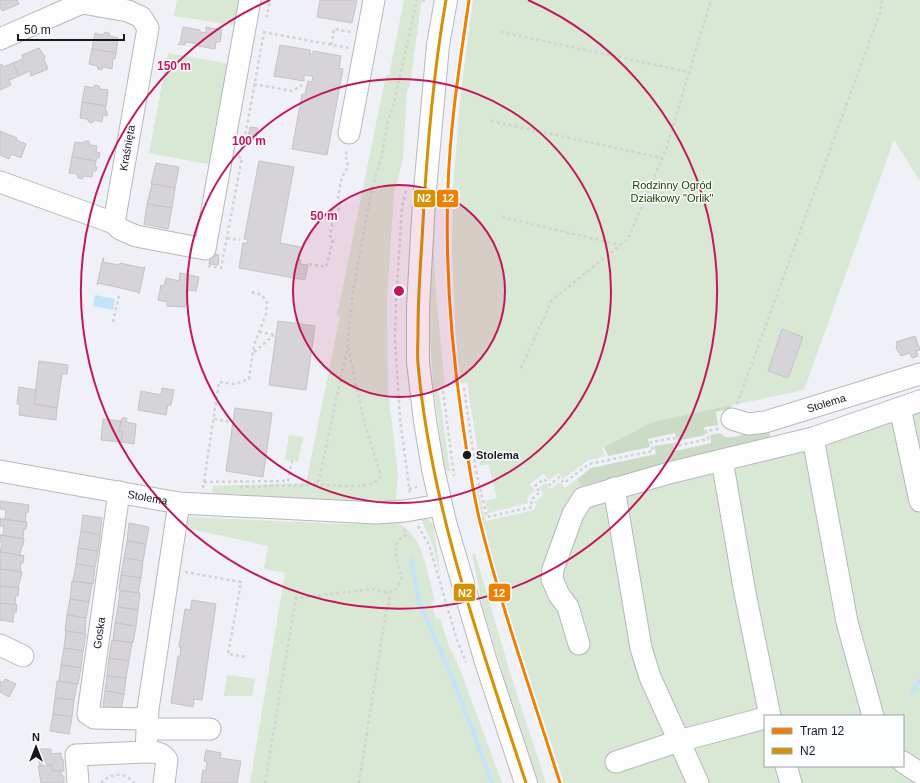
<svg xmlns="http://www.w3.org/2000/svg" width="920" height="783" viewBox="0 0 920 783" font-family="Helvetica,sans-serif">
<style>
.green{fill:#d9e7d5;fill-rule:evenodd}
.forest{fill:#ccdbc6}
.water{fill:#c2e3fb}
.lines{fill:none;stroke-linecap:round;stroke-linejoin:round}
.stream{stroke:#c2e3fb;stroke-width:4}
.building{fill:#d6d4d8;stroke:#c4c3c6}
.minor-casing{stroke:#b6b8bc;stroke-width:23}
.major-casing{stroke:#b6b8bc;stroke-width:24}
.path{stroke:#d1d2d4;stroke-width:2.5;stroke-dasharray:3 3;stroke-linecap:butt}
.minor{stroke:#fdfdfe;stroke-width:21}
.major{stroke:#fdfdfe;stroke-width:22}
.bus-1-casing{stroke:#fcfdff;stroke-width:6}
.bus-1{stroke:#d59104;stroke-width:3}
.tram-1-casing{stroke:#fcfdff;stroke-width:6}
.tram-1{stroke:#f27e00;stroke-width:3}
.ring{fill:none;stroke:#c2185b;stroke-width:2}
.stop-dot{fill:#17181c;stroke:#fcfdff;stroke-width:1.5}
.labels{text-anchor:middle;stroke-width:3;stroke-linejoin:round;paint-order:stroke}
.street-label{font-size:11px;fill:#17181c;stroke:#fcfdff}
.park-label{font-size:11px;fill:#214100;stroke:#fcfdff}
.stop-label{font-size:11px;font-weight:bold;fill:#17181c;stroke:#fcfdff;text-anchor:start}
.centre{fill:#c2185b;stroke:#fcfdff;stroke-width:2}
.ring-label{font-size:12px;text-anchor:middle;font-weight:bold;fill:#c2185b;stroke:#fcfdff;stroke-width:3;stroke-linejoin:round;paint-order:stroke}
.line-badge{stroke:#fcfdff;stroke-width:1.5}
.badge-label{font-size:11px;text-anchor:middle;font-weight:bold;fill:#fff}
</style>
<rect width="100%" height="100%" fill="#eff1f6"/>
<g class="green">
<path d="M177 0H242L237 26 174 16Z"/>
<path d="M404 0H423L422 4H421L410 85 407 91 403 159 394 193 387 301 388 392 398 474 396 500 385 502H363L212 495 213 486 306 483 340 316 337 315 386 75H389Z"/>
<path d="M473 0H920V181L894 140 804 390 652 422 602 448 605 456 587 461 563 479 559 473 549 480 543 474 530 484 535 491 529 495 527 499 528 503 488 513 485 501 497 498 488 464 480 466 467 382 460 384 455 324 452 251 453 188 461 92Z"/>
<path d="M168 53 230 64 212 165 149 153Z"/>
<path d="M437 170 434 252 436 295 445 386 438 387 450 471H445L433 383 429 320V252Z"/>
<path d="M920 392V783H564C532 684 497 585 473 484L476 483 486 521 534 510 536 506 535 502 544 494 539 488 545 483 551 489 560 482 565 488 577 479 583 486 771 441ZM765 716H903V766H765Z"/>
<path d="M289 435 303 437 298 462 285 460Z"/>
<path d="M190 517 342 524H383L398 522C405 527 412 533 416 540 425 554 430 584 435 601L431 602 436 619 440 618 449 646 460 669 502 783H250L285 573 264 569 268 546 186 528Z"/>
<path d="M420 517C426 517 429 519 433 525L441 577 433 546Z"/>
<path d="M475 553 511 676 546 783H535L483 608 472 554Z"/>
<path d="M227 675 255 679 252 696H224Z"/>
</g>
<g class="forest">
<path d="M731 405V408L716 412 718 425 704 427 705 435 677 441 675 433 648 439 650 447 608 456 604 447 652 422Z"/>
<path d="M768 427 771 441 582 486 577 479 591 468 656 454 654 446 673 443 675 451 711 443 710 435 720 433C720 433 724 436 725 437 733 439 760 430 768 427Z"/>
</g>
<path class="water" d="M95 295 115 299 113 310 93 306Z"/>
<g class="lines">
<g class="stream">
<path d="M411 559 419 602 455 684 492 783"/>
<path d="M912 693 920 681"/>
</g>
</g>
<g class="building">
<path d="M0 0H17L19 4 2 11 0 7Z"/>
<path d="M320 0H357L352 23 317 17Z"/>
<path d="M183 27 200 30V32L206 33V27L222 30 220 42H216L215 49 198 46 199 44 185 42V45L178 44 180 43Z"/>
<path d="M105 32 109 33 110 36 118 38 116 53 92 49 95 33 102 35Z"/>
<path d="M280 45 310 50V54H313V51L341 56 339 68 343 69 327 155 292 149 302 94H305L308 81 312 82 313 76 304 75V81L274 76Z"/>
<path d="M39 48 45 57 44 59 48 69 31 76 30 71 19 76 13 63 23 59 22 55Z"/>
<path d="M92 49 116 53 115 59 113 58 112 69 104 67 101 70 98 69 97 66 89 64Z"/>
<path d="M13 63 19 76 9 80 11 85 0 90V65L2 64 3 67Z"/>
<path d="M95 85 99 86 100 89 108 90 106 106 82 102 85 86 93 88Z"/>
<path d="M82 102 106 106 105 111H107V116L103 115 102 122 95 120 92 123 89 122 87 119 80 118Z"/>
<path d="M250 127 258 128 256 140 248 139Z"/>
<path d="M0 131 17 138 16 140 26 144 21 158 11 154 9 159 0 155Z"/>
<path d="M85 141H89L90 145 97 146 96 152 100 153 99 158 97 157 96 161 72 157 75 142 82 143Z"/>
<path d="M72 157 96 161 95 167H97L96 171H93L92 177 84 176 82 179 78 178 77 174 69 173Z"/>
<path d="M259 161 294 167 280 243 301 247 298 259 301 260 300 264 308 265 305 280 239 268 243 243H247L248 240 244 239Z"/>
<path d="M156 163 179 167 175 188 151 184Z"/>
<path d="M152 184 175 188 172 208 147 204Z"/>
<path d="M147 204 172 208 168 229 144 224Z"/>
<path d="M211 253 219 255 218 265 209 264Z"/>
<path d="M103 258H104L103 262 119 265 120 263 143 268 145 267 139 294 138 292 98 283 97 285Z"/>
<path d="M180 273 199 277 196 291 189 290 188 292H187L186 296H188L185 307 167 306V302L158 300 161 285 164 286 166 278 179 281Z"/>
<path d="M278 321 315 326 306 390 269 385Z"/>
<path d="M782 329 803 337 788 378 768 371Z"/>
<path d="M915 336 920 350 916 351 918 356 912 358 910 353 901 356 896 348 897 345 896 342Z"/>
<path d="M39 361 68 365 67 374H62L57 408 34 404Z"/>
<path d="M19 387 36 390 34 404 57 408 56 420 19 415 20 405 17 404Z"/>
<path d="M162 388 174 390 171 405H168L166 415 138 410 141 391 161 395Z"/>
<path d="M235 408 272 413 263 477 226 471Z"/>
<path d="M122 418H127L126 422 136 424 134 444 121 442 123 432H119Z"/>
<path d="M103 419 121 421 119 432H123L121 442 101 440Z"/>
<path d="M0 501 29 505 28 513 26 512 25 522H27L0 519H5L6 510 0 509Z"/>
<path d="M83 515 102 518 100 535 81 531Z"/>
<path d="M0 519 27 522 26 529H24L23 538 24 539 0 535H3L4 526H0Z"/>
<path d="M129 523 149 527 146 544 127 541Z"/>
<path d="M81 531 100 535 98 551 78 548Z"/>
<path d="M0 535 24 539 23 546 22 545 20 555 24 556 0 552 2 543 0 542Z"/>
<path d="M127 541 146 544 143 561 124 558Z"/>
<path d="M78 548 98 551 95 567 76 564Z"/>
<path d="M0 552 24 556 23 563H21L20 572H22L0 569 1 560H0Z"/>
<path d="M124 558 143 561 141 578 121 575Z"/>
<path d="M76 564 95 567 93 584 73 581Z"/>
<path d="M0 569 22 572 18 588H19L0 586Z"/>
<path d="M121 575 141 578 138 593 119 590Z"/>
<path d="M72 581 92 584 89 602 70 599Z"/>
<path d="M0 586 19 588 18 596 16 595 15 604 17 605 0 603Z"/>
<path d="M120 591 140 593 138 610 118 607Z"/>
<path d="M70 599 89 602 86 618 67 615Z"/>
<path d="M192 600 216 604 202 700 194 699 193 707 171 703 178 656H180L181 647H179L185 609 190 610Z"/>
<path d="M0 603 17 605 16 612H14L13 622 0 620Z"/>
<path d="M118 607 138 610 136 626 115 623Z"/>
<path d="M67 615 86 618 85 634 65 631Z"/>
<path d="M115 623 136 626 133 643 113 640Z"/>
<path d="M66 631 86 634 83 651 64 648Z"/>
<path d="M112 640 132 643 129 661 109 658Z"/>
<path d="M64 648 83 651 81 668 61 665Z"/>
<path d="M109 658 129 661 126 678 107 676Z"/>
<path d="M61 665 81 668 78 684 59 681Z"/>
<path d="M107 676 126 678 124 694 105 691Z"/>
<path d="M5 679 16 684 9 697 0 692V681L3 683Z"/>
<path d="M57 681 77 684 74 700 55 698Z"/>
<path d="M105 691 124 694 121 710 103 707Z"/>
<path d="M55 698 74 700 72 717 53 714Z"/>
<path d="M53 714 72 717 69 734 50 731Z"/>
<path d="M37 749H51V754L61 753V759H63L64 771H52V765L40 766Z"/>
<path d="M206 750 221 753 220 758 241 761 237 783H201L203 770H206L207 762 204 761Z"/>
<path d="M52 765V771H61L62 776H64V783H41L38 766Z"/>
</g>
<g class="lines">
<g class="minor-casing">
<g id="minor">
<path d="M0 39 82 3 128 11 141 17 148 28 114 223"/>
<path d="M349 133 374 0"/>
<path d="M0 182 114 223 120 229 136 236 205 249 250 0"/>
<path d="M900 408 920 501"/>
<path id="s1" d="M732 419 748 424 765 422 920 374"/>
<path d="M813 438 847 622 873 716"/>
<path d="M722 460 745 593 770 716"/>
<path id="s2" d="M0 471 179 503 376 513 405 511 440 505"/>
<path d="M614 488 641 648 650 677 698 783"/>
<path d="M119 492 88 714 94 718 147 719"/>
<path d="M579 644 568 607 559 595 552 579 553 569 573 514 583 498 669 473 813 438 920 401"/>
<path d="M0 645 23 656"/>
<path d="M147 729H210"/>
<path d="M616 762 679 741 765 718"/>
<path d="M903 762 915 770 920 773"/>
<path d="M786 766 791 783"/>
<path d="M78 783 76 755 146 752"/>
<path d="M164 783 167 760C162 752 155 752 146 752L148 709 179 503"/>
</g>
</g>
<g class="major-casing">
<path id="major" d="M446 0 438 45 424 201 418 307V362L425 421 433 469 445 522 486 662 526 783"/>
</g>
<g class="path">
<path d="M423 0 425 1"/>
<path d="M265 16H267L270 0"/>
<path d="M263 32 349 48"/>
<path d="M501 32 689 72"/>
<path d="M331 45 334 29 351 32"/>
<path d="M254 84 292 91 302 85"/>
<path d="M491 121 662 158"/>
<path d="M240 141 244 142 264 32"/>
<path d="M406 191 402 207 396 302 395 339 400 419 410 494"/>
<path d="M502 217 620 245"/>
<path d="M227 238 240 240"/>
<path d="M309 264 326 267 333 240 330 236 334 214 339 209 340 202 338 197 342 176 346 172 348 161 345 157 347 150"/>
<path d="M208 266 221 268 242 158 238 157"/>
<path d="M113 322 119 296"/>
<path d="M259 332 276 335"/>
<path d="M254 352 274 335"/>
<path d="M521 368 552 300 628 239 666 149 711 0"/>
<path d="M464 388 476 472 487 517 532 507 531 500 540 492 535 486 544 479 550 485 559 477 564 483 589 464 653 451 651 442 674 438 676 446 708 439 706 431 719 429"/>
<path d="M443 391 454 476"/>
<path d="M737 404 880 13 882 0"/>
<path d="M214 419 233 422"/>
<path d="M204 482 288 481 292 461"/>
<path d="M315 484C330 485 363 489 375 482 380 480 380 476 380 472L366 429 353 372 348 345"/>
<path d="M240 487 307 485 315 484 319 480 347 349 353 291 371 193 382 154 388 121 393 107 417 0"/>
<path d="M203 488 219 382 235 384 249 379 254 345 266 314 267 303 262 295 251 292"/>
<path d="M409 489 417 487"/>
<path d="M418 526 429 545 457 640 466 662"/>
<path d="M185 572 241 582 228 654 246 657"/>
<path d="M101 783C110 773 125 771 134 783"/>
<path d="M265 783 296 598 374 589 388 593 396 589 402 577C399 570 392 547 398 541 399 539 403 537 406 535L404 527"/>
<path d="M359 783 386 611 390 600 388 593"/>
</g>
<use href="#minor" class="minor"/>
<use href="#major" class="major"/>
<g class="bus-1-casing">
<path id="bus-1" d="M446 0C432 79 426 160 422 240 420 270 418 301 418 332 418 342 417 353 418 364 431 508 481 646 526 783"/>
</g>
<use href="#bus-1" class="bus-1"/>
<g class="tram-1-casing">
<path id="tram-1" d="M469 0C460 62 450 124 448 187 445 265 451 343 462 419 467 454 472 488 480 522 502 610 533 697 560 783"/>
</g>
<use href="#tram-1" class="tram-1"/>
</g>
<circle cx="399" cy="291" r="106" fill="#c2185b" fill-opacity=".12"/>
<g class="ring">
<circle cx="399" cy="291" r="106"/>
<circle cx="399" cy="291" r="212"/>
<path d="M528 0A318 318 0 1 1 270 0"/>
</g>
<circle class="stop-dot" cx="467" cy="455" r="5"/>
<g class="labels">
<g class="street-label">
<text transform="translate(127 148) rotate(-80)" y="4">Kraśnięta</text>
<text dy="4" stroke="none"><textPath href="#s1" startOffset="98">Stolema</textPath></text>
<text dy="4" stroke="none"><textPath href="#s2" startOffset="150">Stolema</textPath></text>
<text transform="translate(99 633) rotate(-82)" y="4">Goska</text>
</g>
<g class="park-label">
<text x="672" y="189">Rodzinny Ogród<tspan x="672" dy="13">Działkowy "Orlik"</tspan></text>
</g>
<g class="stop-label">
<text x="476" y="459">Stolema</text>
</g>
</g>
<circle cx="399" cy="291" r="6" class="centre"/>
<g class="ring-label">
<text x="174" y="70">150 m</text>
<text x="249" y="145">100 m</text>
<text x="324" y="220">50 m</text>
</g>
<g class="line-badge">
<rect x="436" y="189" width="23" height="19" rx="4" fill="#f27e00"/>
<rect x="413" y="189" width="23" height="19" rx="4" fill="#d59104"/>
<rect x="488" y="583" width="23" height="19" rx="4" fill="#f27e00"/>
<rect x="453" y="583" width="23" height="19" rx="4" fill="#d59104"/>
</g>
<g class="badge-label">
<text x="448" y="202">12</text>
<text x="424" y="202">N2</text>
<text x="499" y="597">12</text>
<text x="465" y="597">N2</text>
</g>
<rect x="764" y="715" width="140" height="52" fill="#fcfdff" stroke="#a0a1a4"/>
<rect x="772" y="728" width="20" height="6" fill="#f27e00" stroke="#a0a1a4"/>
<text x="800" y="735" font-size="12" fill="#17181c">Tram 12</text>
<rect x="772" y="748" width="20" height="6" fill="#d59104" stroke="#a0a1a4"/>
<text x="800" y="755" font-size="12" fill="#17181c">N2</text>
<g transform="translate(36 747)" stroke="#fcfdff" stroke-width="3" paint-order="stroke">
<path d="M0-3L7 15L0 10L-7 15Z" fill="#17181c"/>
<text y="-6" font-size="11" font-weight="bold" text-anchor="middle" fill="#17181c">N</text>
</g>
<path d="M18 34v6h106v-6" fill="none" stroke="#17181c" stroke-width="2"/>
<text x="24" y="34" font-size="12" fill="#17181c" stroke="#fcfdff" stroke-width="3" paint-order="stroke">50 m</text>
</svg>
